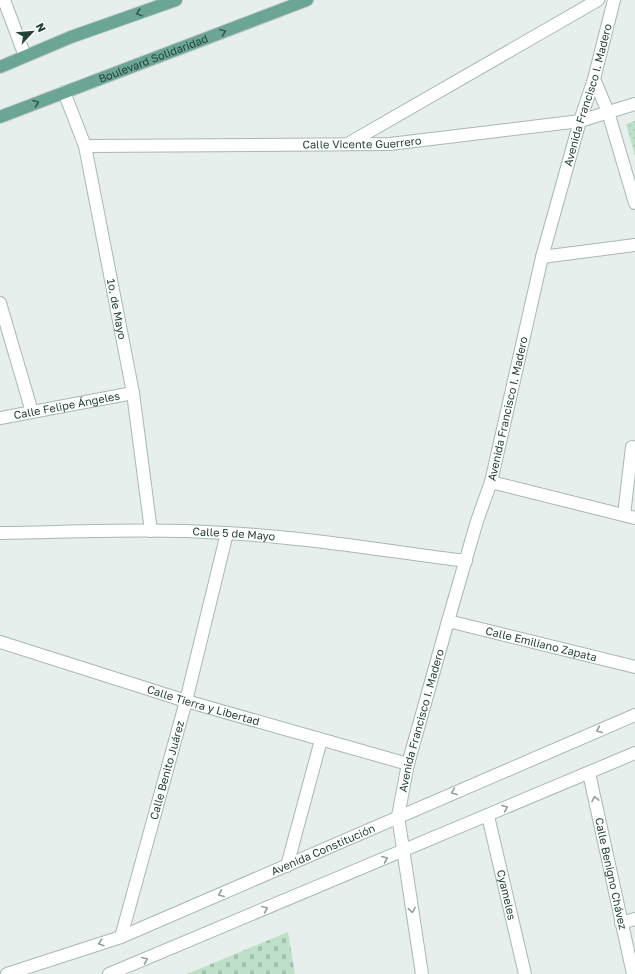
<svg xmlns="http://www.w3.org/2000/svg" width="635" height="974" viewBox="0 0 635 974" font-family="'Golos Text',sans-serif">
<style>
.grass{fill:url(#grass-dots)}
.cemetery{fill:url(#cemetery-stones)}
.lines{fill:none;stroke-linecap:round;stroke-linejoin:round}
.street-casing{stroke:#a8b8b2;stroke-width:14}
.primary-casing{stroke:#c2cac8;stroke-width:14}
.street{stroke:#fff;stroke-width:12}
.primary{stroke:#6aa596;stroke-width:12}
.oneway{stroke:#365b51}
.oneway2{stroke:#92a09c}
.labels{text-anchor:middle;stroke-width:3.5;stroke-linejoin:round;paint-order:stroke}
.street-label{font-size:11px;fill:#24423a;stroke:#f7fbf9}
</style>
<defs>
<pattern id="grass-dots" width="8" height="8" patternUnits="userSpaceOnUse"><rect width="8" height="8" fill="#bfe0c8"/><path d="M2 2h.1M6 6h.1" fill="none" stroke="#a4c1ad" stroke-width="1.8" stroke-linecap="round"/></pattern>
<pattern id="cemetery-stones" width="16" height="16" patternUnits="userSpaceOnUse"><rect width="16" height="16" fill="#bfe0c8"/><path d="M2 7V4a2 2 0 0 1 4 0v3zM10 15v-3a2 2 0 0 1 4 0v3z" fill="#a4c1ad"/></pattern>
</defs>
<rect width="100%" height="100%" fill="#e6efeb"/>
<path class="grass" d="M635 121V156L626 124Z"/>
<path class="cemetery" d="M288 932 295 974H187Z"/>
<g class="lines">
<g class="street-casing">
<g id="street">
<path d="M4 0 25 56"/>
<path d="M594 79 608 112 635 203"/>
<path id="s1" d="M64 92 85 146 133 393 151 531"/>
<path d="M351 142 598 0"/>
<path id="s2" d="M85 146 390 144 580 121 635 104"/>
<path d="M542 257 635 245"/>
<path d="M0 303 32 412"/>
<path id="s3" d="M0 418 133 393"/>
<path d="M491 482 635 518"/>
<path d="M624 515 632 447"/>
<path id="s4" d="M0 533C75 532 150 528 225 533 305 537 386 551 466 561"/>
<path id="s5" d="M448 621 635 667"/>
<path id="s6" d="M0 642 186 701 408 764"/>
<path id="s7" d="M589 773 633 974"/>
<path id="s8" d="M488 816 525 974"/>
<path d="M287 866 321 740"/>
<path d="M621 923 635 919"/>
<path id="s9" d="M121 937 186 701 227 533"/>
<path id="s10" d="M7 974 121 937 635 715"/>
<path d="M109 974 635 753"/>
<path id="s11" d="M422 974 398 816 408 764 448 621 477 521 491 482 542 257 580 121 594 79 614 0"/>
</g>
</g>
<g class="primary-casing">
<g id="primary">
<path d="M0 67 71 37 176 0"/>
<path id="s12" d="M0 117 307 0"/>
</g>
</g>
<use href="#street" class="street"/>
<use href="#primary" class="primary"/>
</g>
<defs><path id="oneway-chevron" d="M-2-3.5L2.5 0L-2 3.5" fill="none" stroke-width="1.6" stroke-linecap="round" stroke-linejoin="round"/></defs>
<g class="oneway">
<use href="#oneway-chevron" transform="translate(139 13) rotate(161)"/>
<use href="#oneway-chevron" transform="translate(223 32) rotate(-21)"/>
<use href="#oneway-chevron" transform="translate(36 103) rotate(-21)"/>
</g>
<g class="oneway2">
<use href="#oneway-chevron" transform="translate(599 730) rotate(157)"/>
<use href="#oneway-chevron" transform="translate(454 792) rotate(157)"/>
<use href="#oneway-chevron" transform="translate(595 799) rotate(-102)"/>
<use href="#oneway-chevron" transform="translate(505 808) rotate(-23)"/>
<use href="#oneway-chevron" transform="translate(385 859) rotate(-23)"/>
<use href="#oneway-chevron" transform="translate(221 894) rotate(157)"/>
<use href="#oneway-chevron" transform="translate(265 909) rotate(-23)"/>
<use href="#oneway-chevron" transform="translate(412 910) rotate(81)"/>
<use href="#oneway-chevron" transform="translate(101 943) rotate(162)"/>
<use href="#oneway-chevron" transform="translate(145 960) rotate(-23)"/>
</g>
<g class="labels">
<g class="street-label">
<text dy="4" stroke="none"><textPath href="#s12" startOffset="164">Boulevard Solidaridad</textPath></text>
<text dy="4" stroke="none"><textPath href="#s11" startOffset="906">Avenida Francisco I. Madero</textPath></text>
<text dy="4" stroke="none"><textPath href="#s2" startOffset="277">Calle Vicente Guerrero</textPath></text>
<text dy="4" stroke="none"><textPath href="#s1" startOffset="224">1o. de Mayo</textPath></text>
<text dy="4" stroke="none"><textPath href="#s3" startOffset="68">Calle Felipe Ángeles</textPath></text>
<text dy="4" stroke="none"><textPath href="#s11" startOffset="582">Avenida Francisco I. Madero</textPath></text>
<text dy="4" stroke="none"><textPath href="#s4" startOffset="234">Calle 5 de Mayo</textPath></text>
<text dy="4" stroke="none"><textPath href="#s5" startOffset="96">Calle Emiliano Zapata</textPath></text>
<text dy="4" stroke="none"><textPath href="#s6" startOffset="213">Calle Tierra y Libertad</textPath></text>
<text dy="4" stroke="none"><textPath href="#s11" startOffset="258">Avenida Francisco I. Madero</textPath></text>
<text dy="4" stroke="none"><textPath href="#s9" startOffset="173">Calle Benito Juárez</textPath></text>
<text dy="4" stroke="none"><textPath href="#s10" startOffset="340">Avenida Constitución</textPath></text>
<text dy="4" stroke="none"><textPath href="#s7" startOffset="103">Calle Benigno Chávez</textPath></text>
<text dy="4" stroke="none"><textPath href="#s8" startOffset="81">Cyameles</textPath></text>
</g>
</g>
<g transform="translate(32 32) rotate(64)" stroke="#f7fbf9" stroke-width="3" paint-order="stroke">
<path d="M0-3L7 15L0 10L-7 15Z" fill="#24423a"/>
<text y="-6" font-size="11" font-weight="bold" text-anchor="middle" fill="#24423a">N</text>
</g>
</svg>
